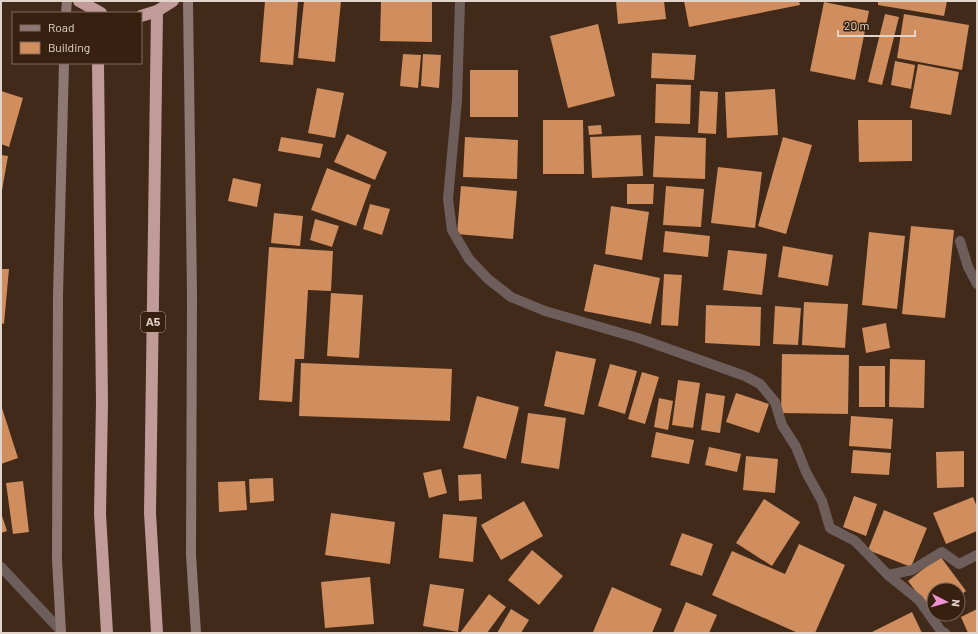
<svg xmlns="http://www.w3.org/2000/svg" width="978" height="634" viewBox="0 0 978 634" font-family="Barlow,sans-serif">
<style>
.building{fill:#d08d5d}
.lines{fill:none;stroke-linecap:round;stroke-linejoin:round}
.street{stroke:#6d5e5c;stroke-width:10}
.secondary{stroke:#8f7774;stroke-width:10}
.highway{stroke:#c09b98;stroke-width:12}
.labels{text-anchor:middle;stroke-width:4;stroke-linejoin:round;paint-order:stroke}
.shield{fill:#372010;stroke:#af9e92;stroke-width:1}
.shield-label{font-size:12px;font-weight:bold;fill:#e3d4ca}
</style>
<rect width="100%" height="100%" fill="#412a1a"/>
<g class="building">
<path d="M265 1H298L293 65 260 62Z"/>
<path d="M304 1H341L335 62 298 58Z"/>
<path d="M381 1H432V42L380 41Z"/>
<path d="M616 1H664L666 19 618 24Z"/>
<path d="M684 1H799L800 5 689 27Z"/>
<path d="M878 1H947L944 16 878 5Z"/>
<path d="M824 2 869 11 855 80 810 71Z"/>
<path d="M885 14 899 17 882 85 868 82Z"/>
<path d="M904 14 969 25 962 70 897 58Z"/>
<path d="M598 24 615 96 568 108 550 36Z"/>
<path d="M652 53 696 55 694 80 651 78Z"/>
<path d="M403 54 421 55 418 88 400 86Z"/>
<path d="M423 54 441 55 439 88 421 86Z"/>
<path d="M895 61 915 65 911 89 891 85Z"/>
<path d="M918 64 959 72 951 115 910 108Z"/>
<rect x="470" y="70" width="48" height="47"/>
<path d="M656 84 691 85 690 124 655 123Z"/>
<path d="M317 88 344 93 335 138 308 133Z"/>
<path d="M775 89 778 135 727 138 725 92Z"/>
<path d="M1 91 23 98 9 147 1 144Z"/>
<path d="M700 91 718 92 716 134 698 133Z"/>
<path d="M543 120H583L584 174H543Z"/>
<path d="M858 120H912V161L859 162Z"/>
<path d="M601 125 602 134 589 135 588 126Z"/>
<path d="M347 134 387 152 375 180 334 162Z"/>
<path d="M641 135 643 176 592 178 590 137Z"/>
<path d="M655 136 706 138 705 179 653 177Z"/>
<path d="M281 137 323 144 320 158 278 151Z"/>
<path d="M465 137 518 140 517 179 463 177Z"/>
<path d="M783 137 812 145 786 234 758 226Z"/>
<path d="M1 155 8 156 2 190H1Z"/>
<path d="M718 167 762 172 755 228 711 223Z"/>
<path d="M327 168 371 185 356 226 311 210Z"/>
<path d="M233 178 261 184 257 207 228 201Z"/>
<path d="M627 184H654L653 204H627Z"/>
<path d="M461 186 517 191 513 239 457 234Z"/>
<path d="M666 186 704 189 701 227 663 225Z"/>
<path d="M370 204 390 209 382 235 363 229Z"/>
<path d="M611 206 649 212 642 260 605 254Z"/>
<path d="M274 213 303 216 300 246 271 243Z"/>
<path d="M315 219 339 226 332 247 310 240Z"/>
<path d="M911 226 954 230 945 318 902 314Z"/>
<path d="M665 231 710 236 708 257 663 252Z"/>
<path d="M869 232 905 236 897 309 862 305Z"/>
<path d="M783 246 833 255 828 286 778 277Z"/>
<path d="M269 247 333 251 331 291 308 290 304 359H295L292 402 259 400Z"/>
<path d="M728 250 767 254 762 295 723 290Z"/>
<path d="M594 264 660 278 651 324 584 311Z"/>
<path d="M1 269H9L4 324 1 323Z"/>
<path d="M664 274 682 275 678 326 661 325Z"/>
<path d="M331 293 363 295 359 358 327 356Z"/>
<path d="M804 302 848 304 845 348 802 345Z"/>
<path d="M706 305 761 307 760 346 705 343Z"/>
<path d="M775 306 801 308 798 345 773 344Z"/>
<path d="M886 323 890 348 866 353 862 328Z"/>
<path d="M556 351 596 359 584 415 544 406Z"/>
<path d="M782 354 849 355 848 414 781 413Z"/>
<path d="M890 359 925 360 924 408 889 407Z"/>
<path d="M301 363 452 369 450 421 299 416Z"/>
<path d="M610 364 637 371 625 414 598 406Z"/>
<rect x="859" y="366" width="26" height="41"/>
<path d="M642 372 659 377 645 424 628 419Z"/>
<path d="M678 380 700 383 693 428 672 425Z"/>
<path d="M706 393 725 396 720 433 701 430Z"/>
<path d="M736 393 769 404 759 433 726 422Z"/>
<path d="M477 396 519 407 506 459 463 448Z"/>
<path d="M659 398 673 401 668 430 654 427Z"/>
<path d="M1 405 18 458 1 464Z"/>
<path d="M528 413 566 418 559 469 521 463Z"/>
<path d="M851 416 893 419 891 449 849 446Z"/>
<path d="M656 432 694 440 689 464 651 457Z"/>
<path d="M709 447 741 454 737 472 705 465Z"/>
<path d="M853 450 891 453 889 475 851 473Z"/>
<path d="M964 451V487L937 488 936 452Z"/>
<path d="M746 456 778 459 775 493 743 490Z"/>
<path d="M441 469 447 493 429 498 423 473Z"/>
<path d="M481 474 482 499 459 501 458 475Z"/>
<path d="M273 478 274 501 250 503 249 479Z"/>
<path d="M23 481 29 532 13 534 6 483Z"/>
<path d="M245 481 247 510 219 512 218 482Z"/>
<path d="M854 496 877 504 866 536 843 527Z"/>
<path d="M973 497 977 507V531L946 544 933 513Z"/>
<path d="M764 499 800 522 772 566 736 543Z"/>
<path d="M524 501 543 536 501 560 481 525Z"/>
<path d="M884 510 927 528 911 567 868 550Z"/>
<path d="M1 513 7 531 1 533Z"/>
<path d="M331 513 395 522 390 564 325 555Z"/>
<path d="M443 514 477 517 473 562 439 558Z"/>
<path d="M682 533 713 544 702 576 670 565Z"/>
<path d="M799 544 845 565 815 633H798L712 595 732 551 785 574Z"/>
<path d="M532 550 563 576 539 605 508 580Z"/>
<path d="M940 556 966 591 958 597V590H934V615L908 581Z"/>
<path d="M370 577 374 624 325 628 321 582Z"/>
<path d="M430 584 464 589 458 632 423 626Z"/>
<path d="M612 587 662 609 652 633H596L593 632Z"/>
<path d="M489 594 506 607 487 633H460Z"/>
<path d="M686 602 717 615 709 633H673Z"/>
<path d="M511 609 529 620 521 633H497Z"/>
<path d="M977 609V633H968L961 617Z"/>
<path d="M912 612 922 633H870Z"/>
</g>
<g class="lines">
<g class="street">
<path d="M460 1 457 100 448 199 452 230 469 259 488 279 511 297 545 311 638 338 745 376 760 384 775 402 782 425 796 447 806 472 822 501 830 528 855 541 888 575 919 600 941 631 945 633"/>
<path d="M960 241 968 267 977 284"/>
<path d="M1 567 61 631"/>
<path d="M888 575 912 570 942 552 959 564 977 555"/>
</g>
<g class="secondary">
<path d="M188 1 192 295 191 555 196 633"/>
<path d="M66 13 67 1"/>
<path d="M61 633 57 559 58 295 64 63"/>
</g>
<g class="highway">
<path d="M79 1 101 13"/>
<path d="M141 16 157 11 173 1"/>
<path d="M98 63 102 402 100 514 107 633"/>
<path d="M157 633 150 513 157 11"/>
</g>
</g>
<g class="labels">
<rect class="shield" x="141" y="312" width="24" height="20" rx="3"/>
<g class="shield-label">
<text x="153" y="326">A5</text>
</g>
</g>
<rect width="978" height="634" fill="none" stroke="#e3d4ca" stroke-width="4"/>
<rect x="12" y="12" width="130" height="52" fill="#372010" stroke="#7c685a"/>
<rect x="20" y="25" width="20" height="6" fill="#8f7774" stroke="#7c685a"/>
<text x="48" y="32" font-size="12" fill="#e3d4ca">Road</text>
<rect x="20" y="42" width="20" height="12" fill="#d08d5d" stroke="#7c685a"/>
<text x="48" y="52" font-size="12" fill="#e3d4ca">Building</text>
<g transform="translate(946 602) rotate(96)"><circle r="19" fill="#372010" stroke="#7c685a"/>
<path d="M0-3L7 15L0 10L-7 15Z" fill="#f391d5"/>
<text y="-6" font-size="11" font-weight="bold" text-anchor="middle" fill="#e3d4ca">N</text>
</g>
<path d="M838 30v6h77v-6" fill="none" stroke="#e3d4ca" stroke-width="2"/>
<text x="844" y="30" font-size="12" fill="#e3d4ca" stroke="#372010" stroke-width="3" paint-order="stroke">20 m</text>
</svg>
